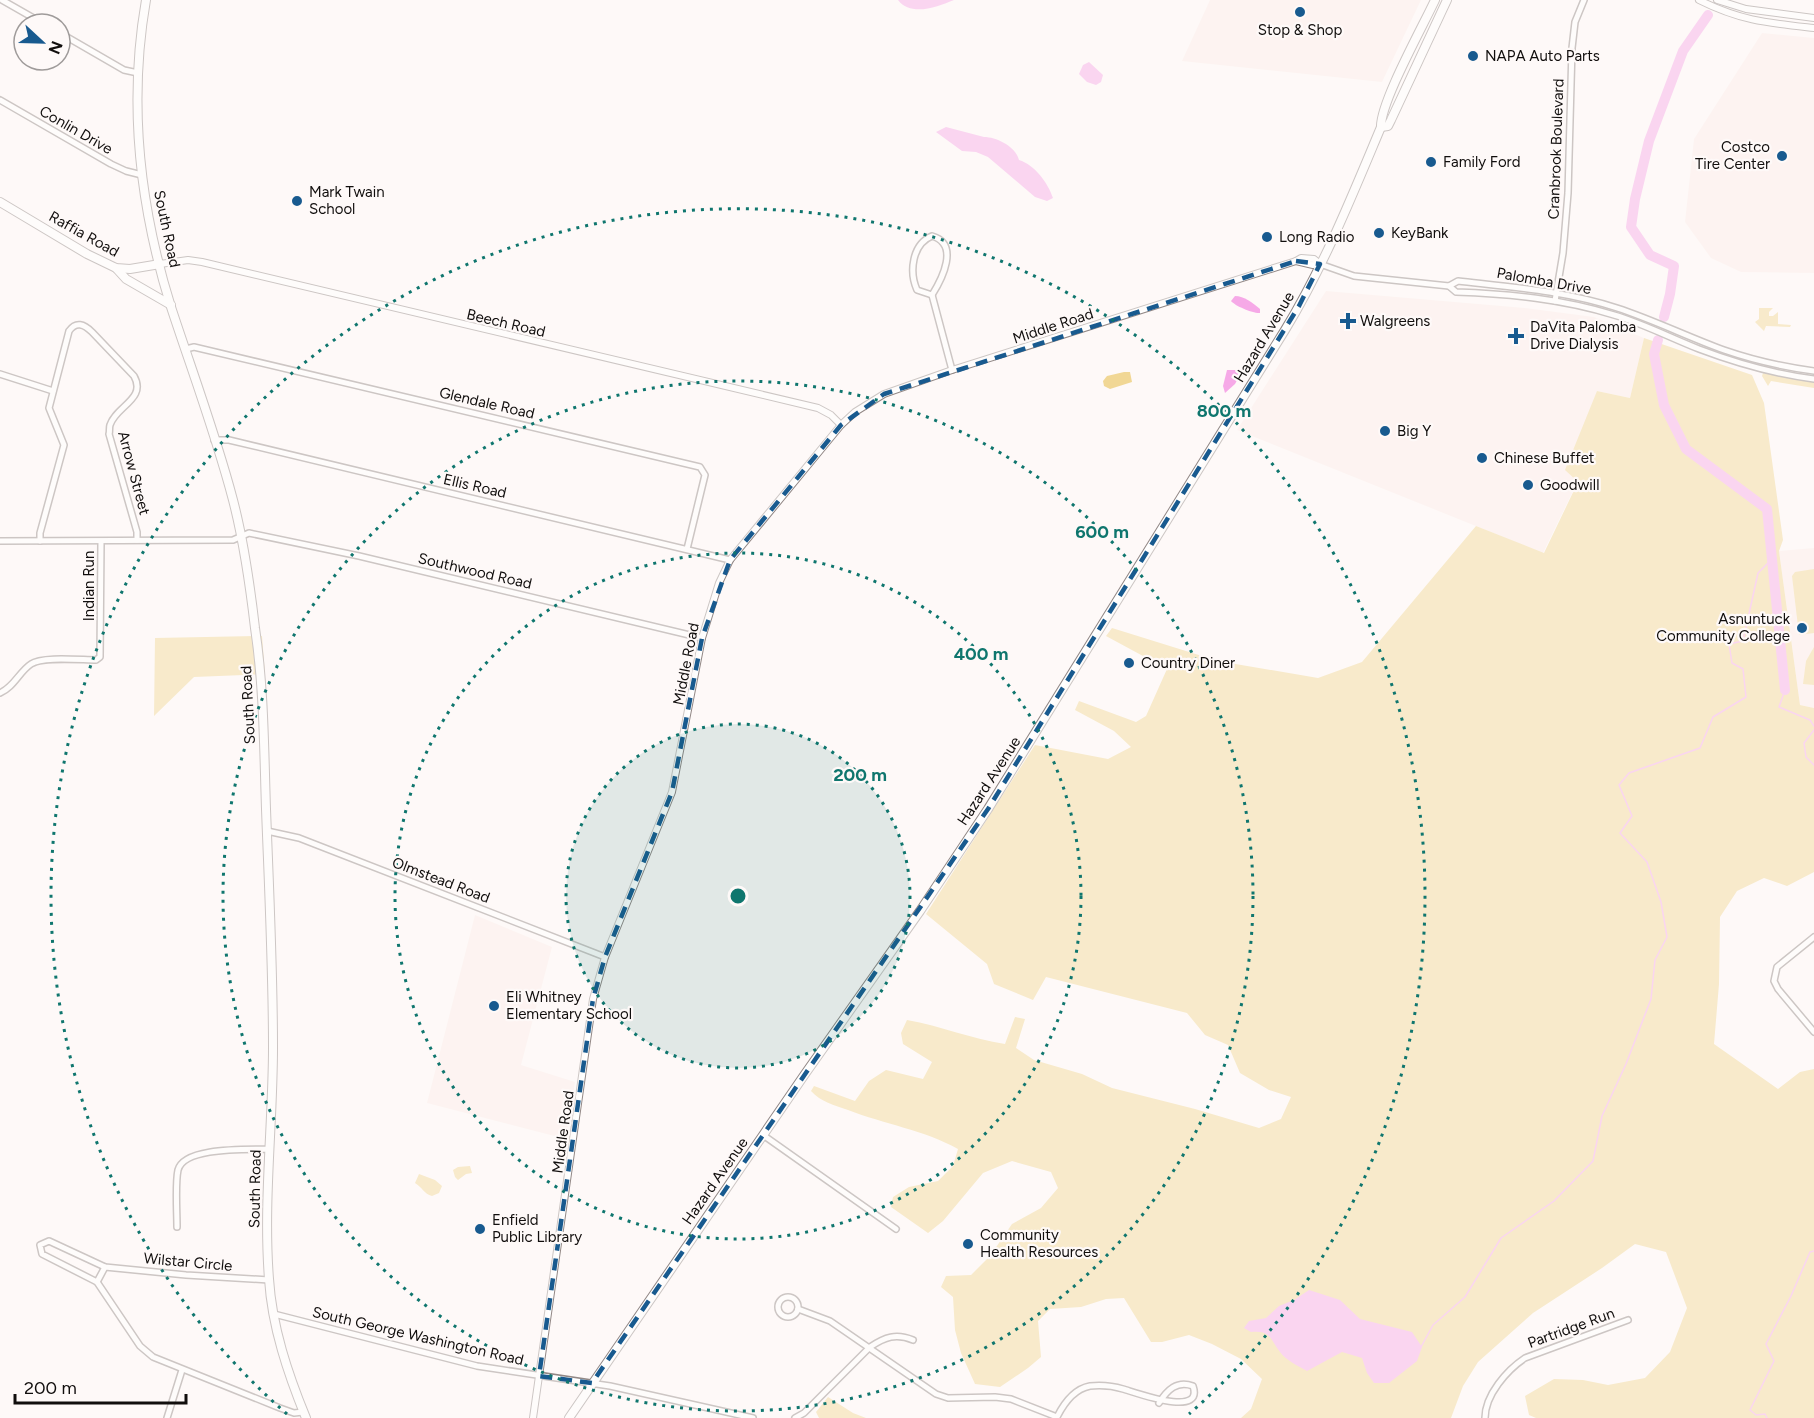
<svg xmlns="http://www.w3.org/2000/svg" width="1814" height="1418" viewBox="0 0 1814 1418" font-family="Figtree,sans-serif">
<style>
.built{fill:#fcece9}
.green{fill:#f1d795}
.water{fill:#f6a9e7}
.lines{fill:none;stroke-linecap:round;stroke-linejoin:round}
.stream{stroke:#f6a9e7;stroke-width:1.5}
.river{stroke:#f6a9e7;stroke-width:10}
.minor-casing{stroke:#928886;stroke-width:8}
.tertiary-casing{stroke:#928886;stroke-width:8}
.secondary-casing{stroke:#928886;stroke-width:10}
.primary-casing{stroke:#928886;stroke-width:10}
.minor{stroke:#fff;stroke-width:5}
.tertiary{stroke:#fff;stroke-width:6}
.secondary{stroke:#fff;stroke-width:8}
.primary{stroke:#fff;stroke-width:8}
.marked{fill:none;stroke:#185a8f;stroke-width:4.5;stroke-dasharray:12 8;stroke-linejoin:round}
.ring{fill:none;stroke:#0f766e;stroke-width:3;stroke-dasharray:3 6}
.poi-dot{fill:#185a8f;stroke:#fef9f8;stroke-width:2}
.labels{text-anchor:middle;stroke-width:4.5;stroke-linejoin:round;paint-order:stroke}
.poi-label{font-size:15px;fill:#110e0d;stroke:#fef9f8;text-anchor:start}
.street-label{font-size:15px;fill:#110e0d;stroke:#fef9f8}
.centre{fill:#0f766e;stroke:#fef9f8;stroke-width:3}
.ring-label{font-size:18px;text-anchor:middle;font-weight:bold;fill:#0f766e;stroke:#fef9f8;stroke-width:4.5;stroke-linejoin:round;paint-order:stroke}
</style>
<rect width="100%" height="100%" fill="#fef9f8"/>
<g class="built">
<path d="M1210 0H1421L1382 82 1182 61Z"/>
<path d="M1762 33 1814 38V273L1741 272 1711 258 1685 222 1694 139Z"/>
<path d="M1326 291 1525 308 1594 317 1644 338 1630 398 1597 391 1578 481 1543 553 1237 430Z"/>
<path d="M1814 548V708L1800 705 1779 551Z"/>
<path d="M475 915 552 947 521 1065 575 1082 566 1139 427 1103Z"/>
</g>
<g class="green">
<path d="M1759 308H1773L1769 312V316H1773L1778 312V324L1791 325 1790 327 1766 326 1764 331 1755 322 1759 319Z"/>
<path d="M1644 338 1752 375 1764 403 1783 540 1779 551 1800 705 1814 708V872L1787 886 1764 878 1737 891 1720 917 1719 984 1714 1044 1778 1089 1800 1072 1814 1069V1418H1536L1529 1415 1525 1396 1554 1379 1583 1380 1608 1385 1645 1378 1670 1352 1687 1308 1666 1252 1635 1244 1602 1268 1533 1313 1478 1362 1463 1386 1451 1418H1241L1251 1409 1262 1379 1241 1359 1212 1344 1189 1335 1162 1342H1151L1124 1298 1106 1299 1081 1307 1050 1309 1038 1321 1041 1357 1028 1368 1000 1387 975 1384 961 1353 955 1330 953 1297 941 1287 946 1276 971 1275 990 1256 1012 1224 1041 1208 1058 1188 1051 1172 1012 1161 983 1173 943 1221 928 1233 891 1207 893 1197 909 1187 938 1181 953 1166 958 1149C924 1130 884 1124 848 1110 834 1105 821 1102 811 1091L814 1086 855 1101 869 1081 886 1070 923 1079 932 1062 903 1044 901 1033 907 1020C941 1026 972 1039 1005 1044L1015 1017 1025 1019 1016 1048 1034 1060 1082 1074 1112 1088 1195 1109 1259 1128 1281 1119 1291 1097 1269 1090 1240 1073 1228 1045 1205 1035 1187 1013 1046 977 1033 1000 994 984 987 964 926 914 1035 745 1108 759 1131 747 1114 731 1075 710 1079 701 1136 722 1146 716 1167 669 1106 636 1112 628 1218 661 1318 678 1362 662 1476 526 1544 553 1578 482 1565 470 1597 391 1630 398Z"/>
<path d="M1124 372H1130L1132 382 1110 389 1104 386 1103 381 1107 376Z"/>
<path d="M1763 373 1814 382V388L1771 381 1768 386 1762 376Z"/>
<path d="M1814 569V633L1799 635 1792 576 1795 572Z"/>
<path d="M262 636 265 674 194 677 154 716 155 638Z"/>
<path d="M1814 647V685L1803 684 1806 661Z"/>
<path d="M470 1166 472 1173 466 1174 458 1180 455 1177 453 1170 458 1167Z"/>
<path d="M419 1174 435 1180 442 1186 439 1193 432 1196C424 1194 422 1187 415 1183Z"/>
<path d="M828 1397 853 1413 866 1418H819L816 1412Z"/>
</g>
<g class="water">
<path d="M898 0H954C937 7 911 17 898 0Z"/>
<path d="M1089 62 1103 75 1101 82 1096 85 1087 82 1079 74 1083 65Z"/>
<path d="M946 127 984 137C997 137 1016 147 1019 160 1035 165 1048 183 1053 198L1047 201 1035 197 988 157 976 152 962 151 936 132Z"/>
<path d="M1235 296C1244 296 1253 303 1260 309V313C1254 314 1235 306 1231 301Z"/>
<path d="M1227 370H1235L1240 375 1235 384 1225 393 1223 386Z"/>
<path d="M1309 1290 1340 1300 1360 1319 1412 1332 1422 1347 1417 1361 1389 1383H1374L1367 1373 1362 1358 1342 1352 1307 1371C1298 1366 1286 1360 1280 1352 1270 1339 1271 1330 1251 1332L1244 1328 1249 1321 1266 1318 1279 1306 1294 1300Z"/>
</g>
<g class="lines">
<g class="stream">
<path d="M1785 690 1779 707 1810 720 1814 726"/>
<path d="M1814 730 1804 743 1806 757 1814 765"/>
<path d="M1421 1347 1433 1325 1465 1297 1501 1238 1554 1201 1593 1161 1602 1116 1626 1064 1651 999 1655 960 1667 937 1661 902 1647 862 1620 833 1632 816 1619 785 1629 773 1700 748 1713 717 1746 697 1743 669 1732 663 1729 644 1743 641 1758 573 1773 558"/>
<path d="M1767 1418 1765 1414 1756 1415 1750 1410 1774 1361 1766 1344 1791 1296 1810 1252 1814 1251"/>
</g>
<g class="river">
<path d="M1664 317 1670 294 1674 266 1650 255 1631 227 1635 199 1649 141 1683 51 1708 15"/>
<path d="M1658 340 1654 354 1664 405 1686 449 1767 509 1785 690"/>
</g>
<g class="minor-casing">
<g id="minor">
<path d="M2 0 44 24"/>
<path d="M60 33 124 70 138 73"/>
<path d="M0 100 111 164 126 171 142 175"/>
<path d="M932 236C960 244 942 279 932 295L917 290C909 272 912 244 932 236Z"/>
<path d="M1320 264 1354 276 1449 286 1456 292C1510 294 1563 299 1614 315 1644 324 1671 338 1699 349 1736 363 1775 374 1814 379"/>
<path d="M1449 286 1458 281C1511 287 1566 291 1617 308 1654 320 1688 337 1724 350 1753 360 1784 367 1814 371"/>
<path d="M932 295 952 370"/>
<path d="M1555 301 1563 253 1568 193 1572 48 1575 22 1584 0"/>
<path d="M186 349 194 347 700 467 705 475 687 549"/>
<path d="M0 374 53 391"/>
<path d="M214 440H229L730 560"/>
<path d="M0 541 233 540 249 533 359 556 702 638"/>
<path d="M40 541V533L64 445 49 408 69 331C76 321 84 324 92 332L134 376C147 399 116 406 110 425 109 428 110 431 109 434L137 532V540"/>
<path d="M0 693C14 687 19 672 31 664 42 656 81 660 96 660L100 657 101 542"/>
<path d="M267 831 299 838 605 957"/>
<path d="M1814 937 1777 967 1774 981 1778 989 1814 1032"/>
<path d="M763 1135 896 1229"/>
<path d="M177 1227C177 1211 175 1184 178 1170 184 1146 250 1150 270 1149"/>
<path d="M269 1280 186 1275 105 1267 49 1241 40 1245 42 1254 97 1282 140 1346 153 1357 280 1408 294 1413 303 1412"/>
<path d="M97 1282 105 1267"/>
<circle cx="788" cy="1307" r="10"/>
<path d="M798 1309 830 1321 936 1394 948 1398 995 1397 1011 1399 1057 1417C1064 1403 1074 1389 1090 1386 1100 1385 1113 1386 1123 1389 1137 1393 1204 1418 1193 1386 1177 1380 1167 1390 1159 1403"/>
<path d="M274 1314 477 1366 610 1386 753 1418"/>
<path d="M167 1418 182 1370"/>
<path d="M795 1418 804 1413 870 1347C885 1337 896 1333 913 1340"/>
<path d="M1485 1418C1485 1395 1507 1370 1525 1358L1628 1320"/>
</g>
</g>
<g class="tertiary-casing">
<g id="tertiary">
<path d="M1699 0C1741 21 1768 23 1814 28"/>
<path d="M1717 0 1746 9 1814 18"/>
<path d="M1296 261 1313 265 1320 264"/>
<path d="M160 264 188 260 202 262 818 408 831 415 841 425"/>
<path d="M533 1418 593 999 605 957 672 792 702 638 719 583 730 560 841 425 855 412 884 394 952 370 1296 261 1301 258 1314 259 1320 264"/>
</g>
</g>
<g class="secondary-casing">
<g id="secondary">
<path d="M146 0C128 103 140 208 171 307 192 371 216 435 233 500 244 542 250 585 255 628 264 688 264 748 266 809 269 888 273 968 273 1047 273 1124 263 1202 269 1279 272 1327 288 1374 306 1418"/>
<path d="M0 202 87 254 116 268 130 269 160 264"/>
<path d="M116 268 126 279 171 305"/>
</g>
</g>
<g class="primary-casing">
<g id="primary">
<path d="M1381 127 1388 126 1391 120 1447 0"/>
<path d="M569 1418 805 1074 920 911 988 809 1285 330C1324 266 1352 196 1381 127 1380 103 1423 26 1435 0"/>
</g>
</g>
<use href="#minor" class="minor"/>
<use href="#tertiary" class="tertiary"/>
<use href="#secondary" class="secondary"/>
<use href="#primary" class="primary"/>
</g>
<path d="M0 0H1814V1418H0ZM1296 261 1320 264 1299 306 988 809 592 1383 539 1376 593 999 605 957 672 792 702 638 730 560 841 425 884 394Z" fill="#fef9f8" fill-opacity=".55" fill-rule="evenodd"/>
<path class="marked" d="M1296 261 1320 264 1299 306 988 809 592 1383 539 1376 593 999 605 957 672 792 702 638 730 560 841 425 884 394Z"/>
<circle cx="738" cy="896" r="172" fill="#0f766e" fill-opacity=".12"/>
<g class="ring">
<circle cx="738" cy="896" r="172"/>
<circle cx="738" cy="896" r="343"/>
<circle cx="738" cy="896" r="515"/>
<path d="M287 1414A687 687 0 1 1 1189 1414"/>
</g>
<g class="poi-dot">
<circle cx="1300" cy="12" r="6"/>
<circle cx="1473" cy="56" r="6"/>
<circle cx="1782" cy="156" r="6"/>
<circle cx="1431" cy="162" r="6"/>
<circle cx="297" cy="201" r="6"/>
<circle cx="1379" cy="233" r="6"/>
<circle cx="1267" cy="237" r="6"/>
<path d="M1345 312h6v6h6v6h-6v6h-6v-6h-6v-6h6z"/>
<path d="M1513 327h6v6h6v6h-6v6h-6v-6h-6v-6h6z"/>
<circle cx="1385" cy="431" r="6"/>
<circle cx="1482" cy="458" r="6"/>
<circle cx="1528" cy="485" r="6"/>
<circle cx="1802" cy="628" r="6"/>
<circle cx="1129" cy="663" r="6"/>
<circle cx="494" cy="1006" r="6"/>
<circle cx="480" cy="1229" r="6"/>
<circle cx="968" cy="1244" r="6"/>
</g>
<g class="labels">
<g class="poi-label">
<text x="1300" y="35" text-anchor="middle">Stop &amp; Shop</text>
<text x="1485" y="61">NAPA Auto Parts</text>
<text x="1770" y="152" text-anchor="end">Costco<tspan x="1770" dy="17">Tire Center</tspan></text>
<text x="1443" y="167">Family Ford</text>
<text x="309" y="197">Mark Twain<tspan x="309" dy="17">School</tspan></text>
<text x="1391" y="238">KeyBank</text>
<text x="1279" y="242">Long Radio</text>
<text x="1360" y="326">Walgreens</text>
<text x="1530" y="332">DaVita Palomba<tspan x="1530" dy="17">Drive Dialysis</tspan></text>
<text x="1397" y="436">Big Y</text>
<text x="1494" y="463">Chinese Buffet</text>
<text x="1540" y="490">Goodwill</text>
<text x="1790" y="624" text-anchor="end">Asnuntuck<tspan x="1790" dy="17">Community College</tspan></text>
<text x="1141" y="668">Country Diner</text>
<text x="506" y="1002">Eli Whitney<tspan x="506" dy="17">Elementary School</tspan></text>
<text x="492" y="1225">Enfield<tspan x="492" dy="17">Public Library</tspan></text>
<text x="980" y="1240">Community<tspan x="980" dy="17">Health Resources</tspan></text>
</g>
<g class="street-label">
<text transform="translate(76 130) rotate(30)" y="5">Conlin Drive</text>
<text transform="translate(1556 149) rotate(-88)" y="5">Cranbrook Boulevard</text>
<text transform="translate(167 229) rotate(78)" y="5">South Road</text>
<text transform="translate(84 234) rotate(29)" y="5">Raffia Road</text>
<text transform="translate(1544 281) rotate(10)" y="5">Palomba Drive</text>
<text transform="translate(506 323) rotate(13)" y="5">Beech Road</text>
<text transform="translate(1053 326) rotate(-18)" y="5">Middle Road</text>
<text transform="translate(1264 337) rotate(-59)" y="5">Hazard Avenue</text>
<text transform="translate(487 403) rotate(13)" y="5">Glendale Road</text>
<text transform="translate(134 473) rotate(75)" y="5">Arrow Street</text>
<text transform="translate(475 486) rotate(13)" y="5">Ellis Road</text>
<text transform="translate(475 571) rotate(13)" y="5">Southwood Road</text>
<text transform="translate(89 586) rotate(-90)" y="5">Indian Run</text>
<text transform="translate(686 664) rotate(-79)" y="5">Middle Road</text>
<text transform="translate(248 705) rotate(-93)" y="5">South Road</text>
<text transform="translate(989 781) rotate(-57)" y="5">Hazard Avenue</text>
<text transform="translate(441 880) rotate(21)" y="5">Olmstead Road</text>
<text transform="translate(563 1132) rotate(-82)" y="5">Middle Road</text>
<text transform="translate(715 1181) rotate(-55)" y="5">Hazard Avenue</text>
<text transform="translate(255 1189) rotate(-89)" y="5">South Road</text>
<text transform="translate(188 1262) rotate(5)" y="5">Wilstar Circle</text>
<text transform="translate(1571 1328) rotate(-20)" y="5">Partridge Run</text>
<text transform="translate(418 1336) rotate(13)" y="5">South George Washington Road</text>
</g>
</g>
<circle cx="738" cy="896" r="9" class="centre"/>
<g class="ring-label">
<text x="1224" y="417">800 m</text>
<text x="1102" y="538">600 m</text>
<text x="981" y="660">400 m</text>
<text x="860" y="781">200 m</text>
</g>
<g transform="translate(42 42) rotate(112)"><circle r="28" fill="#fef9f8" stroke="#9f9b9a" stroke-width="1.5"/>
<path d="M0-4.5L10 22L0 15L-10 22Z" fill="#185a8f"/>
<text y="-9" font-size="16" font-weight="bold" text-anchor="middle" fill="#110e0d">N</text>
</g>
<path d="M15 1394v9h171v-9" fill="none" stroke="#110e0d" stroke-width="3"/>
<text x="24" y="1394" font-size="18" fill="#110e0d" stroke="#fef9f8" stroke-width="4.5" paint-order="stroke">200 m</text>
</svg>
